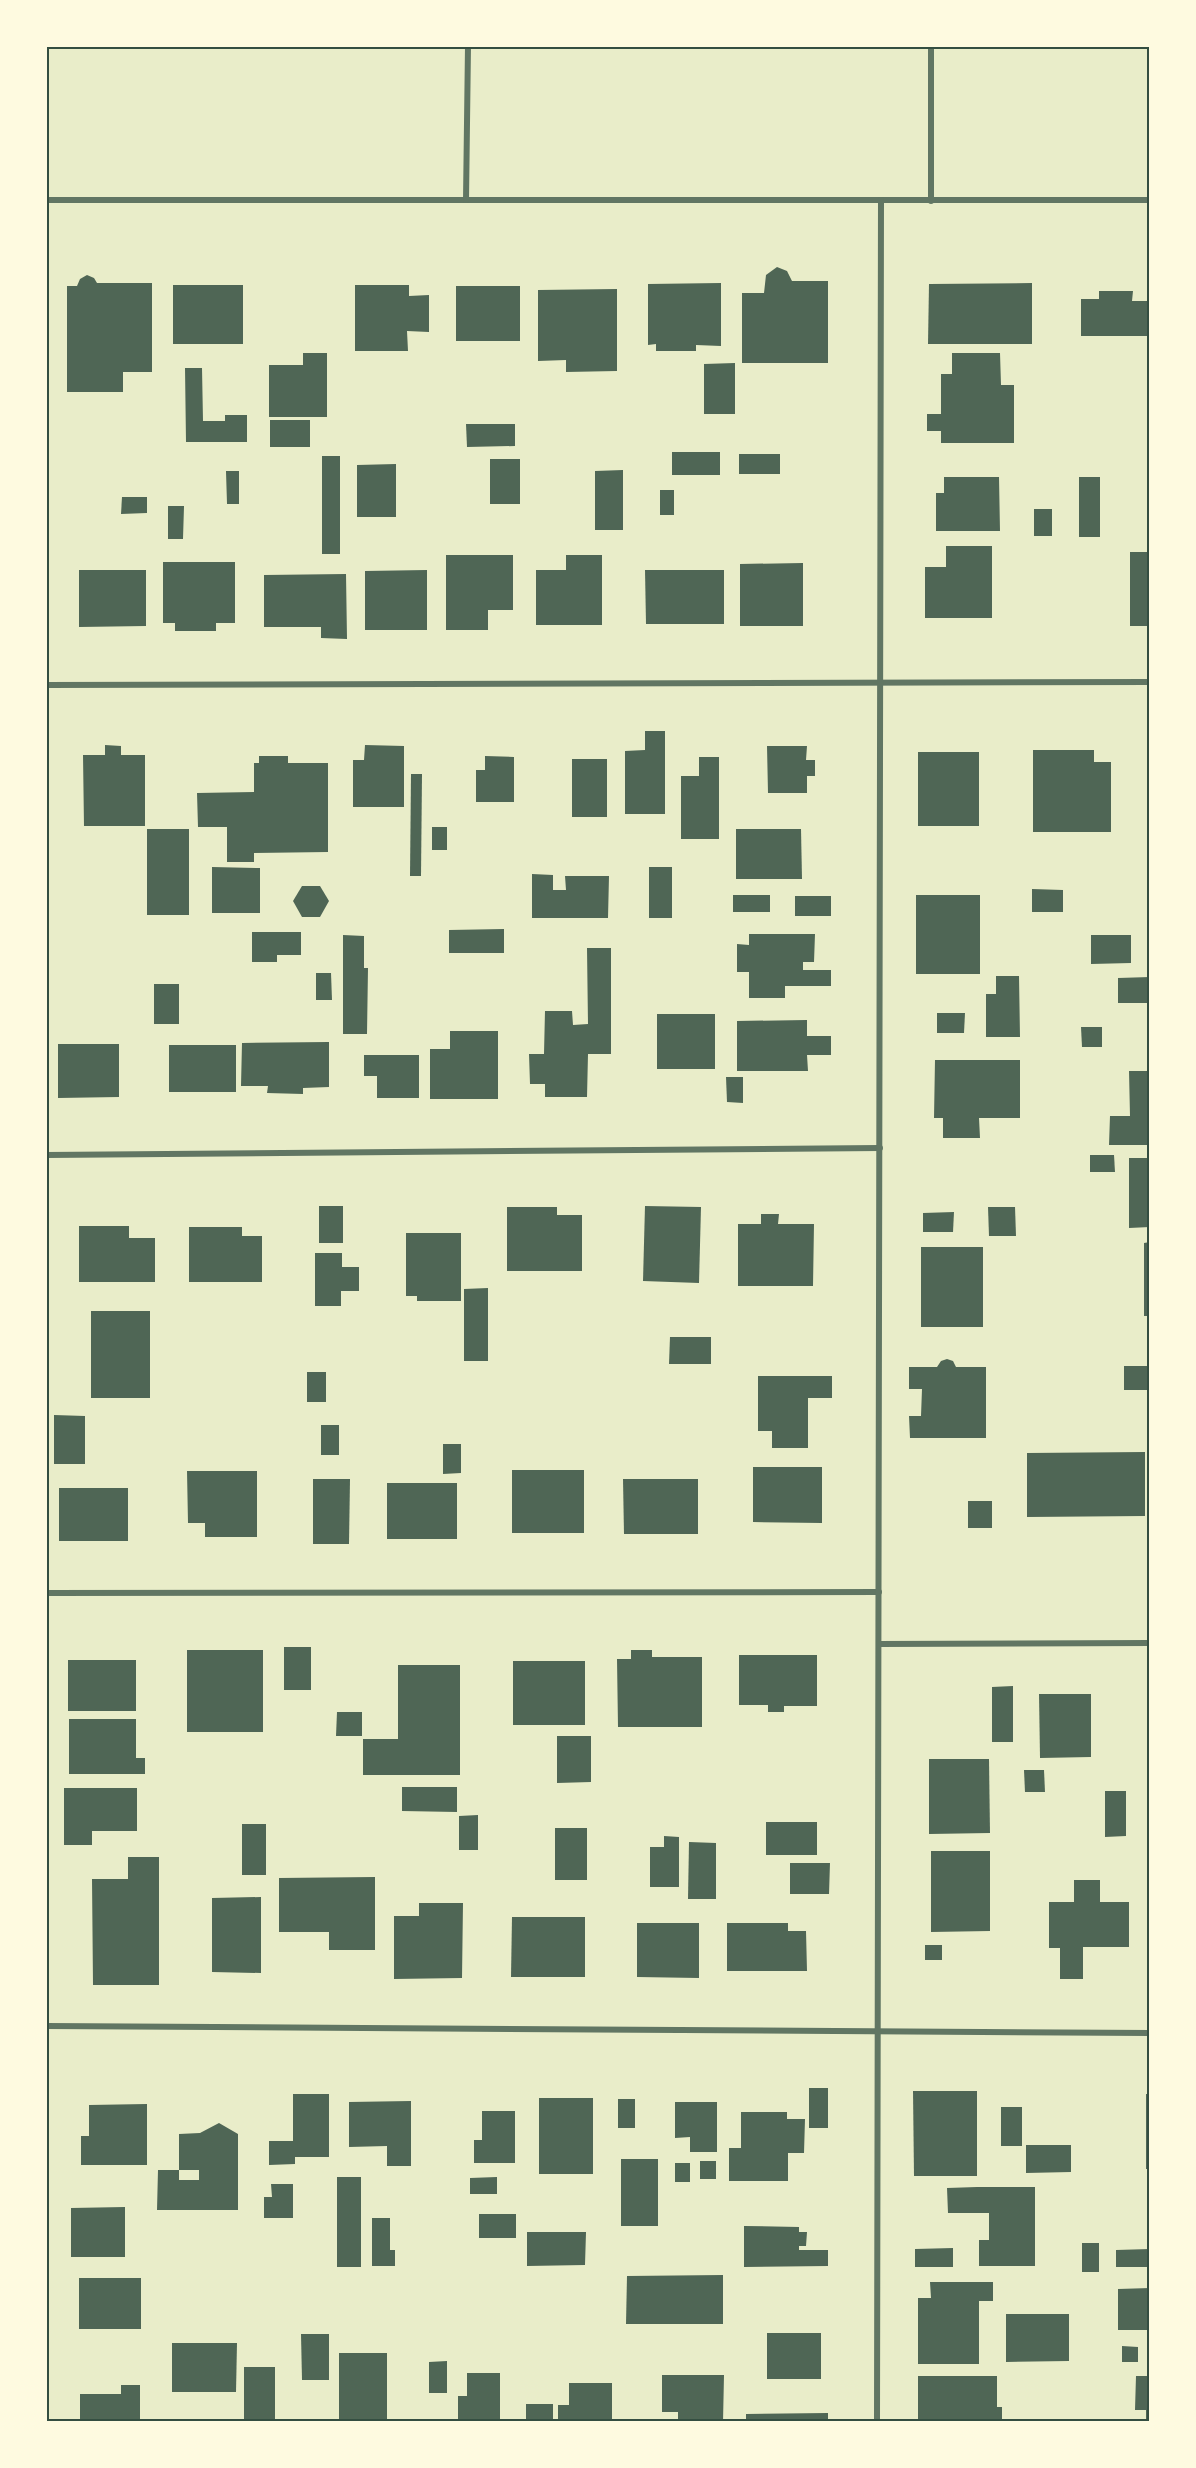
<svg xmlns="http://www.w3.org/2000/svg" width="1196" height="2468" viewBox="0 0 1196 2468" font-family="Ubuntu,sans-serif">
<style>
.building{fill:#4f6655}
.lines{fill:none;stroke-linecap:round;stroke-linejoin:round}
.minor{stroke:#617663;stroke-width:6}
.neatline{fill:none;stroke:#344e41;stroke-width:2}
</style>
<rect width="100%" height="100%" fill="#e9edc9"/>
<g class="building">
<path d="M777 267 787 271 792 281H828V363H742V293H764L766 275Z"/>
<path d="M87 275 94 278 97 283H152V372H123V392H67V286H77L80 279Z"/>
<path d="M721 283V346L696 345V351H656V344L648 345V284Z"/>
<path d="M1032 283V344H928L929 284Z"/>
<rect x="173" y="285" width="70" height="59"/>
<path d="M355 285H409V296L429 295V332L407 331 408 351H355Z"/>
<rect x="456" y="286" width="64" height="55"/>
<path d="M617 289V371L566 372V360L538 361V290Z"/>
<path d="M1099 291H1133L1132 301H1150V336H1081V299H1099Z"/>
<path d="M303 353H327V417H269V365H303Z"/>
<path d="M952 353H1000L1001 385H1014V443H941V431H927V414H941V374H952Z"/>
<path d="M735 363V414H704V364Z"/>
<path d="M185 368H202L203 421H225V415H247V442H186Z"/>
<rect x="270" y="420" width="40" height="27"/>
<path d="M466 424H515V446L467 447Z"/>
<rect x="672" y="452" width="48" height="23"/>
<rect x="739" y="454" width="41" height="20"/>
<rect x="322" y="456" width="18" height="98"/>
<rect x="490" y="459" width="30" height="45"/>
<path d="M396 464V517H357V465Z"/>
<path d="M623 470V530H595V471Z"/>
<path d="M226 471H239V504H227Z"/>
<path d="M944 477H999L1000 531H936V493H944Z"/>
<rect x="1079" y="477" width="21" height="60"/>
<rect x="660" y="490" width="14" height="25"/>
<path d="M122 497H147V513L121 514Z"/>
<path d="M168 506H184L183 539H168Z"/>
<rect x="1034" y="509" width="18" height="27"/>
<path d="M946 546H992V618H925V567H946Z"/>
<rect x="1130" y="552" width="20" height="74"/>
<path d="M446 555H513V610H488V630H446Z"/>
<path d="M566 555H602V625H536V570H566Z"/>
<path d="M163 562H235V623H216V631H175V623H163Z"/>
<path d="M803 563V626H740V564Z"/>
<path d="M79 570H146V626L79 627Z"/>
<path d="M427 570V630H365V571Z"/>
<path d="M645 570H724V624H646Z"/>
<path d="M346 574 347 639 321 638V627H264V575Z"/>
<path d="M645 731H665V814H625V751L645 750Z"/>
<path d="M105 745 121 746V755H145V826H84L83 755H105Z"/>
<path d="M365 745 404 746V807H353V760H364Z"/>
<path d="M767 746H807L806 760H815V776H807V793H768Z"/>
<path d="M1033 750H1094V762H1111V832H1033Z"/>
<rect x="918" y="752" width="61" height="74"/>
<path d="M259 756H288V763H328V852L254 853V862H227V827H198L197 793 254 792V763H259Z"/>
<path d="M485 756 514 757V802H476V770H485Z"/>
<path d="M699 757H719V839H681V776H699Z"/>
<rect x="572" y="759" width="35" height="58"/>
<path d="M411 774H422L421 876H410Z"/>
<rect x="432" y="827" width="15" height="23"/>
<rect x="147" y="829" width="42" height="86"/>
<path d="M736 829H801L802 879H736Z"/>
<path d="M212 867 260 868V913H212Z"/>
<rect x="649" y="867" width="23" height="51"/>
<path d="M532 874 553 875V890H566L565 876H609L608 918H532Z"/>
<path d="M302 886H320L329 901 320 917H302L293 901Z"/>
<path d="M1032 889 1063 890V912H1032Z"/>
<rect x="733" y="895" width="37" height="17"/>
<rect x="916" y="895" width="64" height="79"/>
<rect x="795" y="896" width="36" height="20"/>
<path d="M504 929V953H449V930Z"/>
<path d="M252 932H301V955H277V962H252Z"/>
<path d="M749 934H815L814 962H803V970H831V986H785V998H749V972H737V944L749 945Z"/>
<path d="M343 935 364 936V968H368L367 1034H343Z"/>
<path d="M1091 935H1131V963L1091 964Z"/>
<path d="M587 948H611V1054H588L587 1097H545V1084H530L529 1054H544L545 1011H572L573 1025 588 1024Z"/>
<path d="M316 973H331L332 1000H316Z"/>
<path d="M996 976H1019L1020 1037H986V994H996Z"/>
<path d="M1150 977V1003H1118V978Z"/>
<rect x="154" y="984" width="25" height="40"/>
<path d="M937 1013H965L964 1033H937Z"/>
<rect x="657" y="1014" width="58" height="55"/>
<path d="M807 1020V1036H831V1055H807L808 1071H737V1021Z"/>
<path d="M1081 1027H1102V1047H1082Z"/>
<path d="M450 1031H498V1099H430V1049H450Z"/>
<path d="M329 1042V1087L303 1088V1094L267 1093 268 1086H241L242 1043Z"/>
<path d="M58 1044H119V1097L58 1098Z"/>
<rect x="169" y="1045" width="67" height="47"/>
<path d="M364 1055H419V1098H377V1076H364Z"/>
<path d="M935 1060H1020V1118H979L980 1138H943V1118H934Z"/>
<path d="M1129 1071H1150V1145H1109L1110 1116H1130Z"/>
<path d="M726 1077H743V1103L727 1102Z"/>
<path d="M1090 1155H1114L1115 1172H1090Z"/>
<path d="M1129 1158H1150V1227L1129 1228Z"/>
<rect x="319" y="1206" width="24" height="37"/>
<path d="M645 1206 701 1207 699 1283 643 1281Z"/>
<path d="M507 1207H557V1215H582V1271H507Z"/>
<path d="M988 1207H1015L1016 1236H989Z"/>
<path d="M954 1212 953 1232H923V1213Z"/>
<path d="M761 1214H779L778 1224H814L813 1286H738V1224H761Z"/>
<path d="M79 1226H129V1238H155V1282H79Z"/>
<path d="M189 1227H242V1236H262V1282H189Z"/>
<path d="M406 1233H461V1301H417V1296H406Z"/>
<path d="M1150 1242V1316H1144V1243Z"/>
<rect x="921" y="1247" width="62" height="80"/>
<path d="M315 1253H342V1267H359V1291H341V1306H315Z"/>
<path d="M488 1288V1361H464V1289Z"/>
<rect x="91" y="1311" width="59" height="87"/>
<path d="M670 1337H711V1364H669Z"/>
<path d="M947 1359 953 1361 956 1367H986V1438H910L909 1416H921L922 1389H909V1367H937L941 1361Z"/>
<rect x="1124" y="1366" width="23" height="24"/>
<rect x="307" y="1372" width="19" height="30"/>
<path d="M758 1376H832V1398H808V1448H772V1431H758Z"/>
<path d="M54 1415 85 1416V1464H54Z"/>
<rect x="321" y="1425" width="18" height="30"/>
<path d="M443 1444H461V1473L443 1474Z"/>
<path d="M1145 1452V1516L1027 1517V1453Z"/>
<path d="M753 1467H822V1523L753 1522Z"/>
<rect x="512" y="1470" width="72" height="63"/>
<path d="M187 1471H257V1537H205V1523H188Z"/>
<path d="M313 1479H350L349 1544H313Z"/>
<path d="M623 1479H698V1534H624Z"/>
<rect x="387" y="1483" width="70" height="56"/>
<rect x="59" y="1488" width="69" height="53"/>
<rect x="968" y="1501" width="24" height="27"/>
<rect x="284" y="1647" width="27" height="43"/>
<rect x="187" y="1650" width="76" height="82"/>
<path d="M631 1650H652V1657H702V1727H618L617 1659H631Z"/>
<path d="M739 1655H817V1706H784V1712H768V1705H739Z"/>
<rect x="68" y="1660" width="68" height="51"/>
<rect x="513" y="1661" width="72" height="64"/>
<path d="M398 1665H460V1775H363V1739H398Z"/>
<path d="M1013 1686V1742H992V1687Z"/>
<path d="M1039 1694H1091V1757L1040 1758Z"/>
<path d="M337 1712H362V1736H336Z"/>
<path d="M69 1719H136V1758H145V1774H69Z"/>
<path d="M557 1736H591V1782L557 1783Z"/>
<path d="M929 1759H989L990 1833 929 1834Z"/>
<path d="M1024 1770H1044L1045 1792H1025Z"/>
<path d="M402 1787H457V1812L402 1811Z"/>
<path d="M64 1788H137V1831H92V1845H64Z"/>
<path d="M1105 1791H1126V1836L1105 1837Z"/>
<path d="M478 1815V1850H459V1816Z"/>
<rect x="766" y="1822" width="51" height="33"/>
<rect x="242" y="1824" width="24" height="51"/>
<rect x="555" y="1828" width="32" height="52"/>
<path d="M664 1836 679 1837V1887H650V1847H664Z"/>
<path d="M689 1842 716 1843V1899H688Z"/>
<path d="M931 1851H990V1931L931 1932Z"/>
<path d="M128 1857H159V1985H93L92 1879H128Z"/>
<path d="M790 1863H830L829 1894H790Z"/>
<path d="M375 1877V1950H329V1932H279V1878Z"/>
<path d="M1074 1880H1100V1902H1129V1947H1083V1979H1060V1948H1049V1902H1074Z"/>
<path d="M261 1897V1973L212 1972V1898Z"/>
<path d="M419 1903H463L462 1978 394 1979V1916H419Z"/>
<path d="M512 1917H585V1977H511Z"/>
<path d="M637 1923H699V1978L637 1977Z"/>
<path d="M727 1923H788V1931H806L807 1971H727Z"/>
<rect x="925" y="1945" width="17" height="15"/>
<rect x="1147" y="1961" width="3" height="18"/>
<rect x="809" y="2088" width="19" height="40"/>
<path d="M913 2091H977V2176H914Z"/>
<path d="M293 2094H329V2157H295V2164L269 2165V2141H293Z"/>
<rect x="1146" y="2094" width="4" height="75"/>
<rect x="539" y="2098" width="54" height="76"/>
<rect x="618" y="2099" width="17" height="29"/>
<path d="M411 2101V2166H387V2146L349 2147V2102Z"/>
<path d="M675 2102H717V2152H690V2137L675 2138Z"/>
<path d="M147 2104V2165H81V2136H89V2105Z"/>
<rect x="1001" y="2107" width="21" height="39"/>
<path d="M482 2111H515V2163H474V2140H482Z"/>
<path d="M741 2112H787V2119H805L804 2153H788V2181H729V2148H741Z"/>
<path d="M219 2123 238 2134V2210H157L158 2170H179V2180H199V2170H179V2134L200 2133Z"/>
<path d="M1026 2145H1071V2172L1026 2173Z"/>
<rect x="621" y="2159" width="37" height="67"/>
<rect x="700" y="2161" width="16" height="18"/>
<rect x="675" y="2163" width="15" height="19"/>
<rect x="337" y="2177" width="24" height="90"/>
<path d="M497 2177V2194H470V2178Z"/>
<path d="M271 2184H293V2218H264V2197H272Z"/>
<path d="M977 2187H1035V2266H979V2240H989V2213H948L947 2188Z"/>
<path d="M125 2207V2257H71V2208Z"/>
<rect x="479" y="2214" width="37" height="24"/>
<path d="M372 2218H390V2250H395V2266H372Z"/>
<path d="M744 2226 799 2227V2232H807L806 2246H799V2250H828V2266L744 2267Z"/>
<path d="M527 2232H586L585 2265 527 2266Z"/>
<rect x="1082" y="2243" width="17" height="29"/>
<path d="M953 2248V2267H915V2249Z"/>
<path d="M1150 2249V2267H1116V2250Z"/>
<path d="M723 2275V2324H626L627 2276Z"/>
<rect x="79" y="2278" width="62" height="51"/>
<path d="M930 2282H993V2301H979V2364H918V2298H931Z"/>
<path d="M1150 2288V2330H1118V2289Z"/>
<path d="M1006 2314H1069V2361L1006 2362Z"/>
<rect x="767" y="2333" width="54" height="46"/>
<path d="M301 2334H329V2380H302Z"/>
<path d="M172 2343H237L236 2392H172Z"/>
<path d="M1122 2346 1138 2347V2362H1122Z"/>
<rect x="339" y="2353" width="48" height="69"/>
<path d="M447 2361V2393H429V2362Z"/>
<rect x="244" y="2367" width="31" height="55"/>
<path d="M467 2373H500V2422H458V2396H467Z"/>
<path d="M662 2375H724L723 2422H678V2412H662Z"/>
<path d="M918 2376H997V2407H1002V2422H918Z"/>
<path d="M1136 2376H1150V2422H1146V2410H1135Z"/>
<path d="M569 2383H612V2422H558V2405H569Z"/>
<path d="M121 2385H140V2422H80V2394H121Z"/>
<rect x="526" y="2404" width="27" height="18"/>
<path d="M828 2413V2422H746V2414Z"/>
</g>
<g class="lines">
<g class="minor">
<path d="M46 200H1150"/>
<path d="M466 200 468 46"/>
<path d="M931 201V46"/>
<path d="M46 685 1150 682"/>
<path d="M46 1155 880 1148"/>
<path d="M46 1593 879 1592"/>
<path d="M879 1644 1150 1643"/>
<path d="M46 2026 1150 2033"/>
<path d="M877 2422 881 200"/>
</g>
</g>
<rect width="1196" height="2468" fill="none" stroke="#fefae0" stroke-width="96"/>
<rect x="48" y="48" width="1100" height="2372" class="neatline"/>
</svg>
